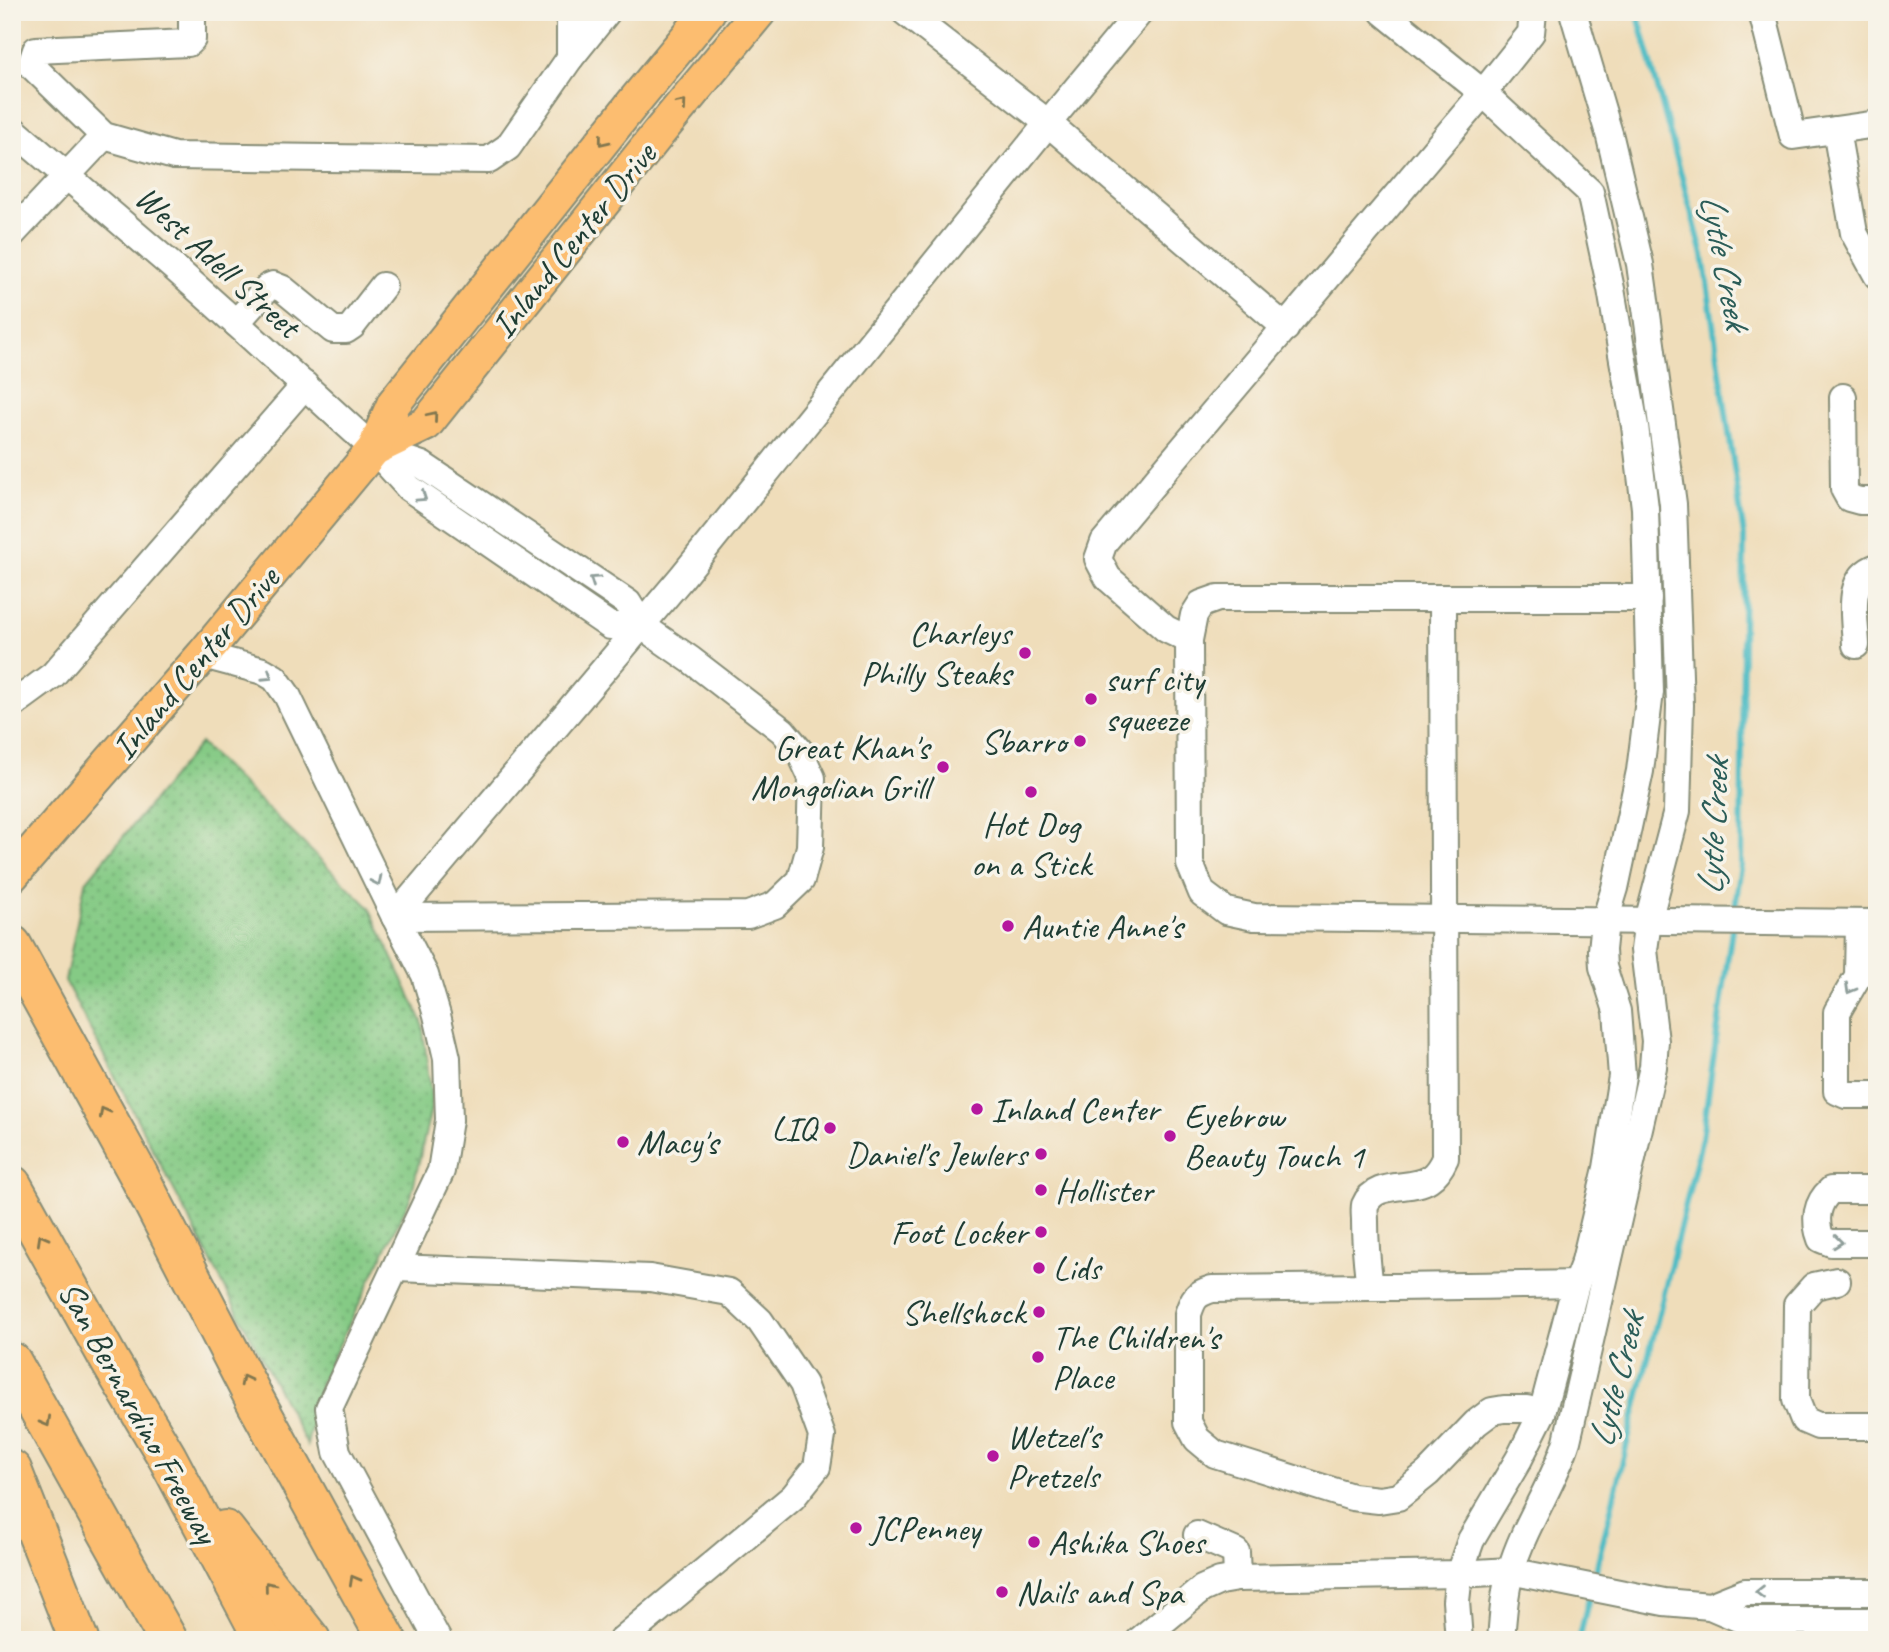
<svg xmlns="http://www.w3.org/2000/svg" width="1889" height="1652" viewBox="0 0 1889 1652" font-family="Caveat,sans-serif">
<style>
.grass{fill:url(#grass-dots);stroke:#52845c;stroke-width:2}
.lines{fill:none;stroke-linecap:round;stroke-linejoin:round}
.stream{stroke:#4ebcc4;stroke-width:6}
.minor-casing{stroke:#878d77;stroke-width:30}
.major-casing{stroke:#878d77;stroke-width:37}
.highway-casing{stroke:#878d77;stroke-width:42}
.minor{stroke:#fff;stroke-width:26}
.major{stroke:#fcbd6f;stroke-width:33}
.highway{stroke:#fcbd6f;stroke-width:38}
.oneway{stroke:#82774f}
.oneway2{stroke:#8f9e9a}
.poi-dot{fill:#b5179e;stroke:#f7f3e8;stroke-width:2.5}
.labels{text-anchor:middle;stroke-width:7;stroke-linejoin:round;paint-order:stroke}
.street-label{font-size:35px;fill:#1f3d34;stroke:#f7f3e8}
.poi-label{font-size:35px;fill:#1f3d34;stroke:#f7f3e8;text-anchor:start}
.water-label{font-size:37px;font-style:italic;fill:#2b5d58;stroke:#f7f3e8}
</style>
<defs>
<pattern id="grass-dots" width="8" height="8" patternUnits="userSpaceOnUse" patternTransform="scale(1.75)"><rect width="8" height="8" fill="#85ca85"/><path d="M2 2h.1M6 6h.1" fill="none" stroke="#6ca56e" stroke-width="1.8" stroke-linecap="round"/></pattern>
</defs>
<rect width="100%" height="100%" fill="#f7f3e8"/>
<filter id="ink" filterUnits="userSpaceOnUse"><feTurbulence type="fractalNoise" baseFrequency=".0143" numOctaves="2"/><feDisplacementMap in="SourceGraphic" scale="14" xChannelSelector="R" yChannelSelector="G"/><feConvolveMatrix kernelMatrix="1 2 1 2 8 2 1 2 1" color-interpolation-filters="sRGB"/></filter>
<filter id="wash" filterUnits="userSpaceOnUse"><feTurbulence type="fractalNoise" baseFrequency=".00686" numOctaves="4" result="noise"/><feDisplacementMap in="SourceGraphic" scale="28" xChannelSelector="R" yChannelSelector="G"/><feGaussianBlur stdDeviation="1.57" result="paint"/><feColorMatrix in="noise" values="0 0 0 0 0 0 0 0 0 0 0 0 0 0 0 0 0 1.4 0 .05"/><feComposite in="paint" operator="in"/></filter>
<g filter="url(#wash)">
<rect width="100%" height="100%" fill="#efddba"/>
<path class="grass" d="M200 743 369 907 422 1021 432 1104 411 1197 321 1382 307 1445 65 981 85 883Z"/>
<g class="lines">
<g class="stream">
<path d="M1637 12 1703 255 1744 536 1741 865 1734 915"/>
<path d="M1593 1582 1702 1138 1732 929"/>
<path d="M1579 1640 1590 1593"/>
</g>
</g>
</g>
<g filter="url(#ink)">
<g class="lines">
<g class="minor-casing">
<g id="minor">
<path d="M192 12V39L188 43 36 50 31 65 104 136 174 156 489 160 508 147 570 58 607 12"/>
<path d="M570 12V58"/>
<path d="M1140 12 1048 123 1286 328"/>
<path d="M1762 12 1793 136 1877 124"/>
<path d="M12 129 178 271 236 323 374 449 409 488 610 626H642"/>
<path d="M1836 130 1854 233 1877 275"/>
<path d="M12 234 104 136"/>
<path d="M236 323 268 287 273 285 283 289 333 330H346L352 326 383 286"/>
<path d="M1843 397 1844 489 1849 498 1860 501H1877"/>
<path d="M374 449 422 465 628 603 642 626 691 660 783 731 799 750 812 778 810 847 801 880 775 905 748 915 395 917"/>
<path d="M1648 598H1218L1201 604 1194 615 1189 640 1190 864 1202 893 1226 911 1254 917 1877 923"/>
<path d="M1443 599 1445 1158C1441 1167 1437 1174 1429 1179 1411 1191 1375 1180 1365 1205 1364 1209 1365 1217 1365 1221 1365 1243 1367 1265 1370 1287L1212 1289C1195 1294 1193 1299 1188 1314V1422L1197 1439 1215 1454 1352 1497 1379 1500 1398 1497 1428 1473 1476 1423 1492 1411 1504 1409H1527L1542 1413"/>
<path d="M1189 640 1166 629 1108 578 1098 559 1104 542 1483 93 1383 12"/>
<path d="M1856 645C1855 617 1845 578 1877 567"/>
<path d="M203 655 263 671 275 678 287 695 395 917 425 975 437 1015 447 1058 449 1120 441 1171 329 1408 337 1452 438 1640"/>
<path d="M12 705 53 675 305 385"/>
<path d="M395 917 682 577 1048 123 905 12"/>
<path d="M1859 923 1858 976 1837 1012V1091L1846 1095H1877"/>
<path d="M1877 1190H1831C1816 1203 1814 1221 1821 1239L1831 1243H1877"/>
<path d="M396 1268 650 1278 729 1292 760 1321 803 1384 822 1436 817 1467 793 1497 622 1640"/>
<path d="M1837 1281 1814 1286 1797 1305 1796 1400 1804 1420 1818 1426H1877"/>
<path d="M1370 1287C1439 1287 1508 1285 1576 1284"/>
<path d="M1197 1535 1236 1552 1237 1578"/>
<path d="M1710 1606 1745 1592H1877"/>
<path d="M1140 1640 1202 1589 1220 1581 1237 1578 1459 1574 1510 1571 1664 1602 1710 1606 1745 1621H1877"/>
<path d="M1459 1640 1456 1601 1459 1574 1471 1540 1519 1459 1542 1413 1576 1284 1585 1261 1607 1168 1622 1076 1617 1011 1603 967 1602 950 1605 921 1615 888 1640 771 1650 692 1645 508 1635 426 1623 360 1611 289 1590 192 1483 93 1531 33 1533 12"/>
<path d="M1501 1640C1503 1617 1504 1592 1511 1570 1524 1525 1553 1486 1567 1441L1653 1067 1655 1041 1644 950 1648 921 1677 811 1680 705 1673 504 1640 264 1610 137 1573 12"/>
</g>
</g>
<g class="major-casing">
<g id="major">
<path d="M374 449 426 424 661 130 759 12"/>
<path d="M12 875 203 655 374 449 394 403 633 103 708 12"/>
</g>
</g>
<g class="highway-casing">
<g id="highway">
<path d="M12 945 137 1172 257 1404 387 1640"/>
<path d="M12 1185 111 1363 167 1457 264 1640"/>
<path d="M12 1362 168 1640"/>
<path d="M12 1470 79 1640"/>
<path d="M225 1530 311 1640"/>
</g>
</g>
<use href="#minor" class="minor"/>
<use href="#major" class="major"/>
<use href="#highway" class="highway"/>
</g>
<defs><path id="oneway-chevron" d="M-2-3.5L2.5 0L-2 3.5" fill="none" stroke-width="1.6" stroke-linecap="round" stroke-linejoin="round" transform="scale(1.75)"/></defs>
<g class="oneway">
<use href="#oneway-chevron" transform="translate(682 104) rotate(-50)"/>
<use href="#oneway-chevron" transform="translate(603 141) rotate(129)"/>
<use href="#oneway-chevron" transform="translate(433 416) rotate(-50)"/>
<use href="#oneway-chevron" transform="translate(104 1112) rotate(-119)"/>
<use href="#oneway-chevron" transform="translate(42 1239) rotate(-119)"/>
<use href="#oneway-chevron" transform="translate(245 1380) rotate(-117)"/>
<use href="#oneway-chevron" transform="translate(46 1422) rotate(61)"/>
<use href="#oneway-chevron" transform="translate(354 1580) rotate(-119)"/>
<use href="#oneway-chevron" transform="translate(269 1586) rotate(-129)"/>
</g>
<g class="oneway2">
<use href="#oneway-chevron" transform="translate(422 497) rotate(34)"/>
<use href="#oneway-chevron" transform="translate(594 580) rotate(-146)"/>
<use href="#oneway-chevron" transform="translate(268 676) rotate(33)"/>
<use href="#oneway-chevron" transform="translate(377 881) rotate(64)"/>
<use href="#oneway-chevron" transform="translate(1850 989) rotate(120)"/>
<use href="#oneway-chevron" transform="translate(1838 1242) rotate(6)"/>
<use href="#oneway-chevron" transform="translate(1760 1592) rotate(180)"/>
</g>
</g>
<g class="poi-dot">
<circle cx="1025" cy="653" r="7"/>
<circle cx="1091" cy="699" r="7"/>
<circle cx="1080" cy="741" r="7"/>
<circle cx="943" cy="767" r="7"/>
<circle cx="1031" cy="792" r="7"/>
<circle cx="1008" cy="926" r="7"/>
<circle cx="977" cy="1109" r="7"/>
<circle cx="830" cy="1128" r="7"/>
<circle cx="1170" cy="1136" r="7"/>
<circle cx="623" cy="1142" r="7"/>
<circle cx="1041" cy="1154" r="7"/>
<circle cx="1041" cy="1190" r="7"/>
<circle cx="1041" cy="1232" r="7"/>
<circle cx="1039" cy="1268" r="7"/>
<circle cx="1039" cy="1312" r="7"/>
<circle cx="1038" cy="1357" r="7"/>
<circle cx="993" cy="1456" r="7"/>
<circle cx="856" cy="1528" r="7"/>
<circle cx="1034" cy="1542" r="7"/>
<circle cx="1002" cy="1592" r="7"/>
</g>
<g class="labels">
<g class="street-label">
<text transform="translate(573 240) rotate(-51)" y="12">Inland Center Drive</text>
<text transform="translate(218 261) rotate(42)" y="12">West Adell Street</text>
<text transform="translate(195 663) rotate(-50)" y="12">Inland Center Drive</text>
<text transform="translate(139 1412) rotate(61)" y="12">San Bernardino Freeway</text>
</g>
<g class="poi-label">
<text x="1011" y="645" text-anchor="end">Charleys<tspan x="1011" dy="40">Philly Steaks</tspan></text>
<text x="1105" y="691">surf city<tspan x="1105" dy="40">squeeze</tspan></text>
<text x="1066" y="753" text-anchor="end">Sbarro</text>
<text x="929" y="759" text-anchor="end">Great Khan's<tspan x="929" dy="40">Mongolian Grill</tspan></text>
<text x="1031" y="836" text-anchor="middle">Hot Dog<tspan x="1031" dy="40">on a Stick</tspan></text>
<text x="1022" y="938">Auntie Anne's</text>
<text x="991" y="1121">Inland Center</text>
<text x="1184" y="1128">Eyebrow<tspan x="1184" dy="40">Beauty Touch 1</tspan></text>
<text x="816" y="1140" text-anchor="end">LIQ</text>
<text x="637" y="1154">Macy's</text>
<text x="1027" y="1166" text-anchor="end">Daniel's Jewlers</text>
<text x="1055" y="1202">Hollister</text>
<text x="1027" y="1244" text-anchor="end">Foot Locker</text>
<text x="1053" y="1280">Lids</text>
<text x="1025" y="1324" text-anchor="end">Shellshock</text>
<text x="1052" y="1349">The Children's<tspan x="1052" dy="40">Place</tspan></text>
<text x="1007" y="1448">Wetzel's<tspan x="1007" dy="40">Pretzels</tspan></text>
<text x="870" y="1540">JCPenney</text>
<text x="1048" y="1554">Ashika Shoes</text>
<text x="1016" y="1604">Nails and Spa</text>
</g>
<g class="water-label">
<text transform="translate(1726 261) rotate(79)" y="13">Lytle Creek</text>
<text transform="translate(1712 827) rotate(-87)" y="13">Lytle Creek</text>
<text transform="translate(1615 1380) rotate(-76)" y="13">Lytle Creek</text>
</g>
</g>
<rect width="1889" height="1652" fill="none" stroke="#f7f3e8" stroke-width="42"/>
</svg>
